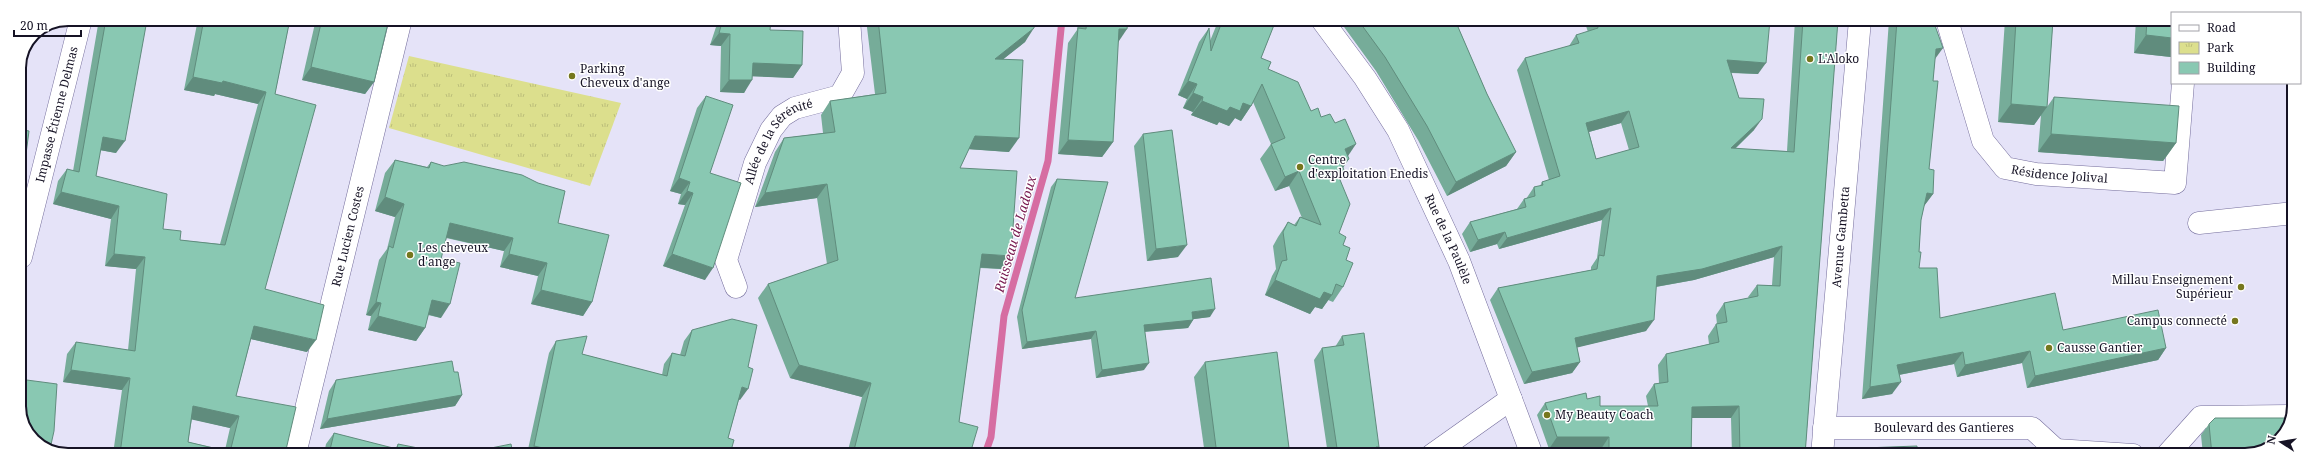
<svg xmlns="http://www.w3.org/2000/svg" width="2313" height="474" viewBox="0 0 2313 474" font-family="'Noto Serif',serif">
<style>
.park{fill:url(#park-tufts)}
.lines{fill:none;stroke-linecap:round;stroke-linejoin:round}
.stream{stroke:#d66da2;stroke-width:7}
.minor-casing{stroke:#746d9c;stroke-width:23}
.minor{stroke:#fff;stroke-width:22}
.wall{fill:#76ac99;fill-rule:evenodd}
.shaded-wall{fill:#608c7d}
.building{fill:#89c8b2;stroke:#608c7d;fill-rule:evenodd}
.poi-dot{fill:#76771e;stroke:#fff;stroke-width:1.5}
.labels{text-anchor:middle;stroke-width:3;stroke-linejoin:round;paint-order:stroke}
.poi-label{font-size:12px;fill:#161325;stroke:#fff;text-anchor:start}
.street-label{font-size:12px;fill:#161325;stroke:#fff}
.water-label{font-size:13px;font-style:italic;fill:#76174e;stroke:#fff}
.rim{fill:none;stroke:#161325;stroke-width:2}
</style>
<defs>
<pattern id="park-tufts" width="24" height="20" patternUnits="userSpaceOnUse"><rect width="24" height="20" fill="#dcdf8d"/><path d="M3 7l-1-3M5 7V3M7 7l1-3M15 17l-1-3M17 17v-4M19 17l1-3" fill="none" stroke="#bcbe7a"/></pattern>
</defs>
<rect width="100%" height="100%" fill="#e5e3f8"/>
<path class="park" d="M409 56 621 103 590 186 389 128Z"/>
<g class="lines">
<path class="stream" d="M985 454 991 437 1004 316 1048 161 1062 19"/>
<g class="minor-casing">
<g id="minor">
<path id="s1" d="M1322 20 1365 78 1398 130 1459 261 1532 455"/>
<path id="s2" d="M1947 20 1983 141 2005 168 2036 174 2175 183 2183 83"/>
<path d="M2199 223 2294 213"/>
<path id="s3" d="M21 257 81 19"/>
<path id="s4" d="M736 287 726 260 755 163 771 130 782 116 795 108 840 96 853 73 849 19"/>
<path id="s5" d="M1824 428H2032L2056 450 2058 455"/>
<path d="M2056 450 2133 455"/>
<path id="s6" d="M295 454 401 19"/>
<path d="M1432 455 1511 399"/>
<path id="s7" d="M1822 455 1860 20"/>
<path d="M2167 455 2201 417 2293 416"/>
</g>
</g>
<use href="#minor" class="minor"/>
</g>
<g class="wall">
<path d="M103 19H139L116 153 100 150 96 176 163 229 180 240 220 244 258 104 215 94 214 96 184 90 198 19H290L275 94 265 289 307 352 251 339 236 396 285 454H113L122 390 63 382 67 354 76 342 128 350 136 269 105 266 111 219 53 204 58 181 67 169 73 171 98 25ZM192 419 230 428 225 450 188 442Z"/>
<path d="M316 19H389L374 82 365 94 302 80Z"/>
<path d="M720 19H771L770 30 802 65 793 78 752 76 744 93 720 92 721 46 710 45 718 21Z"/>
<path d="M866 19H1035L1025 42 1002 60 1009 152 969 149 960 168 1002 269 980 268 959 422 970 454H847L862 397 790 378 758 298 768 284 827 264 817 198 755 207 775 152 784 138 823 133 821 115 830 101 875 94Z"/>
<path d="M1078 19H1128L1118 41 1113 142 1102 157 1058 154 1068 43 1077 30Z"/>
<path d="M1219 19 1276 20 1261 58 1268 69 1311 111 1321 117 1348 156 1343 168 1345 172 1340 179 1339 233 1343 245 1346 260 1343 287 1333 302 1328 300 1322 309 1315 307 1310 314 1265 295 1272 276 1276 269 1273 246 1278 237 1288 222 1294 225 1300 217 1302 218 1289 186 1275 191 1260 159 1271 144 1253 102 1251 106 1241 121 1235 118 1229 126 1219 122 1217 125 1191 115 1193 112 1183 108 1187 99 1178 95 1199 42 1209 28 1210 41Z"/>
<path d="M1339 20H1455L1487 94 1516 152 1506 166 1447 196 1418 140 1376 71Z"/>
<path d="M1590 20H1770L1758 74 1731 73 1739 98 1754 130 1735 149 1787 151 1795 20H1838L1805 455H1732L1731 418H1692L1691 455H1601V449H1549L1537 415 1545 403 1587 399 1600 406H1648L1646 396 1654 384 1659 383 1658 365 1666 354 1709 344 1708 336 1716 324H1717L1716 315 1724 303 1749 298 1748 297 1757 285H1772L1774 257 1694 280 1656 287 1646 331 1577 347 1580 362 1572 373 1524 384 1490 300 1498 288 1591 270V267L1597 258 1602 220 1499 249 1497 244 1470 252 1462 234 1470 222 1517 209 1524 199H1526L1534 187 1540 186 1542 182 1549 180 1517 70 1525 58 1569 46 1576 35 1588 32 1586 26ZM1621 123 1629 150 1596 159 1589 132Z"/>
<path d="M1889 20H1933L1935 59 1933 81 1929 169 1933 194 1924 206 1921 220 1919 252V268L1940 318 2063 330 2166 348 2158 360 2027 388 2022 363 1957 377 1954 364 1899 375 1892 394 1862 399Z"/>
<path d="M2005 20H2053L2047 107 2054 97 2176 143 2163 161 2038 152 2041 115 2034 125 1998 122Z"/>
<path d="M2136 20H2172V55L2171 57 2134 53Z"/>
<path d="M706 96 710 173 705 280 663 266 685 205 678 204 681 194 670 191 697 108Z"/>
<path d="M2294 121V148L2290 147 2291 126Z"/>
<path d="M1143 134 1178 257 1147 261 1134 146Z"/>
<path d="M395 160 427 167 431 162 558 223 592 302 583 316 531 304 538 276 500 267 504 251 446 238 441 259V318L428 315 425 328 416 341 368 330 371 316 366 315 379 260 387 249 395 217 375 211 385 173Z"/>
<path d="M1057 179 1075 298 1210 317 1193 319V320L1188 328 1145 332 1144 370 1096 378 1091 339 1022 349 1017 317 1051 187Z"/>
<path d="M692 330 740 400 739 399 728 438 730 454H527L549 353 556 341 582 354 662 375 664 364 672 353 680 355 684 341Z"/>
<path d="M1342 336 1377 455H1328L1314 360 1322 348 1335 347Z"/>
<path d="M1205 362 1285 455H1205L1194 377Z"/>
<path d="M454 372 462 395 455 406 320 429 329 391 336 380Z"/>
<path d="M2209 424 2245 455H2203L2201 435Z"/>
<path d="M334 433 395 449 398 444 427 454H324L326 444Z"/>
<path d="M1864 448 1917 455H1859Z"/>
</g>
<g class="shaded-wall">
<path d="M1034 28 1025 42 986 73 995 59Z"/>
<path d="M1119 29H1127L1117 44Z"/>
<path d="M719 33 730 34 721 46 710 45Z"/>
<path d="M2146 35 2172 38V55L2171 57 2134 53Z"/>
<path d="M1943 48 1935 59 1936 49Z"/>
<path d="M1727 60 1766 63 1758 74 1719 72Z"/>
<path d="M753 63 802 65 793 78 744 76Z"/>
<path d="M311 67 374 82 365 94 302 80Z"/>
<path d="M193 77 223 81 266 92 258 104 215 94 214 96 184 90Z"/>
<path d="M729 80H752L744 93 720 92Z"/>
<path d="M1188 81 1197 84 1187 99 1178 95Z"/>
<path d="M1193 93 1203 97 1193 112 1183 108Z"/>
<path d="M1202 101 1230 107 1243 103 1251 106 1241 121 1235 118 1229 126 1219 122 1217 125 1191 115Z"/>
<path d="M2011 104 2047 107 2034 125 1998 122Z"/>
<path d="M1629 111 1621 123 1578 135 1586 123Z"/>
<path d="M1762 119 1754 130 1723 160 1731 148Z"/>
<path d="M2051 134 2176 143 2163 161 2038 152Z"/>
<path d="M975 136 1019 138 1009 152 966 149Z"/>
<path d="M103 137 125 141 116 153 94 149Z"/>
<path d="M1068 140 1113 142 1102 157 1058 154Z"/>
<path d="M2294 142V148L2290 147Z"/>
<path d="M1356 144 1346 159 1345 149Z"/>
<path d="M1516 152 1506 166 1447 196 1456 182Z"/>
<path d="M19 153 26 154 20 163H19Z"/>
<path d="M1349 159 1339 174 1341 164Z"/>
<path d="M1299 171 1289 186 1275 191 1285 177Z"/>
<path d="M1345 172 1335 186 1338 175Z"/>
<path d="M679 178 690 182 681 194 670 191Z"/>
<path d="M827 184 817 198 755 207 765 193Z"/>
<path d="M687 191 693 193 685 205 678 204Z"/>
<path d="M61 192 119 206 111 219 53 204Z"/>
<path d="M1927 193 1933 194 1924 206Z"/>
<path d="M385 197 404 204 395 217 375 211Z"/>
<path d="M1611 208 1602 220 1499 249 1507 238Z"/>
<path d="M450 223 513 238 504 251 440 236Z"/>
<path d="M1505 232 1497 244 1470 252 1478 240Z"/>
<path d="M1187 245 1178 257 1147 261 1156 249Z"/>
<path d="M1782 246 1774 257 1694 280 1649 288 1657 276Z"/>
<path d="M114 254 145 257 136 269 105 266Z"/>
<path d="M509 254 547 263 538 276 500 267Z"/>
<path d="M672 254 713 268 705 280 663 266Z"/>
<path d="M982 254 1011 256 1002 269 973 267Z"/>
<path d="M1275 280 1324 292 1332 295 1322 309 1315 307 1310 314 1265 295Z"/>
<path d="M541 290 592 302 583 316 531 304Z"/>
<path d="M432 300 450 304 441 318 423 313Z"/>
<path d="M376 302 381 303 371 316 366 315Z"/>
<path d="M1215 309 1210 317 1187 320 1192 312Z"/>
<path d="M378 316 425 328 416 341 368 330Z"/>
<path d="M1193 320 1188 328 1139 332 1144 325Z"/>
<path d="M1654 320 1646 331 1567 350 1575 338Z"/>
<path d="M254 326 316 340 307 352 246 338Z"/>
<path d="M1096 331 1091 339 1022 349 1027 342Z"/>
<path d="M2166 348 2158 360 2027 388 2035 376Z"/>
<path d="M2030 351 2022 363 1957 377 1965 365Z"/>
<path d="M1963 352 1954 364 1888 377 1897 365Z"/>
<path d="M1580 362 1572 373 1524 384 1532 372Z"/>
<path d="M1149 363 1144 370 1096 378 1102 370Z"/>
<path d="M799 365 871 383 862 397 790 378Z"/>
<path d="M71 370 130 378 122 390 63 382Z"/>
<path d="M1901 382 1892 394 1862 399 1870 387Z"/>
<path d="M742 387 748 389 740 400 735 398Z"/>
<path d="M462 395 455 406 320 429 327 419Z"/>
<path d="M193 406 239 416 230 428 185 418Z"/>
<path d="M1739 406 1731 418H1684L1692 407Z"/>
<path d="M1557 437H1609L1601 449H1549Z"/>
<path d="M534 446 570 454H528Z"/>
<path d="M1289 448 1285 455H1240Z"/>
</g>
<g class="building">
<path d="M106 19H139L147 20 125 141 103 137 96 176 167 194 163 229 181 231 180 240 225 245 266 92 223 81 222 83 193 77 204 19H290L275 94 316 105 265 289 324 305 316 340 254 326 236 396 296 407 285 454H120L130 378 71 370 76 342 135 351 145 257 114 254 119 206 61 192 67 169 79 172ZM193 406 239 416 230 452 188 442Z"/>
<path d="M322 19H389L374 82 311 67Z"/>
<path d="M723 19H771L770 30 803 31 802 65 753 63 752 80H729L730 34 719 33Z"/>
<path d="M878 19H1035L1034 28 995 59 1023 60 1019 138 975 136 960 168 1017 171 1011 256 982 254 959 422 978 427 970 454H853L871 383 799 365 768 284 838 260 827 184 765 193 784 138 835 132 830 101 886 93Z"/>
<path d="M1087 19H1128L1127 29H1119L1113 142 1068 140 1078 28 1086 29Z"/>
<path d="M1223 19 1276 20 1261 58 1271 62 1268 69 1298 82 1311 111 1318 108 1321 117 1330 114 1335 123 1345 119 1356 144 1345 149 1349 159 1341 164 1345 172 1338 175 1350 204 1339 233 1346 237 1343 245 1350 248 1346 260 1353 263 1343 287 1336 284 1332 295 1324 292 1320 299 1275 280 1282 261 1287 260 1283 232 1288 222 1296 226 1300 217 1321 225 1299 171 1285 177 1271 144 1285 138 1262 84 1251 106 1243 103 1240 111 1230 107 1227 111 1202 101 1203 97 1193 93 1197 84 1188 81 1209 28 1211 51Z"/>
<path d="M1358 20H1455L1487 94 1516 152 1456 182 1427 126 1385 57Z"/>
<path d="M1596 20H1770L1766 63 1727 60 1739 98 1764 99 1762 119 1731 148 1794 152 1803 20H1838L1805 455H1720H1740L1739 406 1692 407 1691 455H1609V437H1557L1545 403 1586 393 1587 399 1600 396V406H1658L1654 384 1668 382 1666 354 1719 342 1716 324 1727 322 1724 303 1758 296 1757 285 1780 286 1782 246 1702 269 1657 276 1654 320 1575 338 1580 362 1532 372 1498 288 1597 269 1599 255 1604 256 1611 208 1507 238 1505 232 1478 240 1470 222 1526 207 1524 199 1535 196 1534 187 1543 185 1542 182 1560 176 1525 58 1579 43 1576 35 1598 28ZM1629 111 1639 147 1596 159 1586 123Z"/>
<path d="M1897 20H1933L1943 48 1936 49 1933 81H1938L1929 169 1934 170 1933 194 1927 193 1921 220 1919 252H1921L1919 268H1937L1940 318 2055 293 2063 330 2158 310 2166 348 2035 376 2030 351 1965 365 1963 352 1897 365 1901 382 1870 387Z"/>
<path d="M2016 20H2053L2047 107 2011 104Z"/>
<path d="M2147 20H2172V38L2146 35Z"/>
<path d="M706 96 733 105 710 173 741 183 713 268 672 254 693 193 687 191 690 182 679 178Z"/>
<path d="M2054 97 2179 106 2176 143 2051 134Z"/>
<path d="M19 101 23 102 19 123Z"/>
<path d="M19 129 29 131 26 154 19 153Z"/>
<path d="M1172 130 1187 245 1156 249 1143 134Z"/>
<path d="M395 160 429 168 431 162 444 166 464 162 522 175 538 183 565 191 558 223 609 235 592 302 541 290 547 263 509 254 513 238 450 223 441 259 460 263 450 304 432 300 425 328 378 316 381 303 376 302 389 246 393 248 404 204 385 197Z"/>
<path d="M1057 179 1108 182 1075 298 1211 278 1215 309 1192 312 1193 320 1144 325 1149 363 1102 370 1096 331 1027 342 1022 310Z"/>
<path d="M732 319 757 325 748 367 753 369 748 389 742 387 728 438 734 440 730 454H570L534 446 556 341 587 336 582 354 667 376 672 353 685 356 692 330Z"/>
<path d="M1364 333 1379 447H1376L1377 455H1338L1322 348 1344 345 1342 336Z"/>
<path d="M1277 352 1289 448 1240 455H1217L1205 362Z"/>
<path d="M452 361 454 372H458L462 395 327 419 336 380Z"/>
<path d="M19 379 57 384 54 431 50 449 31 438 19 412Z"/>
<path d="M2215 418H2292L2277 443 2245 455H2212L2209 424Z"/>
<path d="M334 433 397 449 398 444 428 450 427 454H329Z"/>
<path d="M511 444 513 454H461Z"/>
<path d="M1917 446V455H1863L1864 448Z"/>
</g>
<g class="poi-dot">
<circle cx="1810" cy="59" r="4"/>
<circle cx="572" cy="76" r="4"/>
<circle cx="1300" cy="167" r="4"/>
<circle cx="410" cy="255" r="4"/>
<circle cx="2241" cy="287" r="4"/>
<circle cx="2235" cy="321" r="4"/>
<circle cx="2049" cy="348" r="4"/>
<circle cx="1547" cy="415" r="4"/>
</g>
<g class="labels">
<g class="poi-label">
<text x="1818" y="63">L'Aloko</text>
<text x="580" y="73">Parking<tspan x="580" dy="14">Cheveux d'ange</tspan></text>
<text x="1308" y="164">Centre<tspan x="1308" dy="14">d'exploitation Enedis</tspan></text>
<text x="418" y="252">Les cheveux<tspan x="418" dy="14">d'ange</tspan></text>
<text x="2233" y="284" text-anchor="end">Millau Enseignement<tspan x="2233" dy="14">Supérieur</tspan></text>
<text x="2227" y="325" text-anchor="end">Campus connecté</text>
<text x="2057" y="352">Causse Gantier</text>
<text x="1555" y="419">My Beauty Coach</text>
</g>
<g class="street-label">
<text dy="4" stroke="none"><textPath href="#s3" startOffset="147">Impasse Étienne Delmas</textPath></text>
<text dy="4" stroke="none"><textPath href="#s4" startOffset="163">Allée de la Sérénité</textPath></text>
<text dy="4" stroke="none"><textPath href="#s2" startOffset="216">Résidence Jolival</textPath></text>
<text dy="4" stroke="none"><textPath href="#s6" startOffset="224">Rue Lucien Costes</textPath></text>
<text dy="4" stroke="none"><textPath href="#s7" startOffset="219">Avenue Gambetta</textPath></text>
<text dy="4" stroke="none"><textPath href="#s1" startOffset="254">Rue de la Paulèle</textPath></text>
<text dy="4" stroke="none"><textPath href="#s5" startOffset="120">Boulevard des Gantieres</textPath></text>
</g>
<g class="water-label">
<text transform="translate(1015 234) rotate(-74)" y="5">Ruisseau de Ladoux</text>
</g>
</g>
<path d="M0 0H2313V474H0ZM68 26H2245A42 42 0 0 1 2287 68V406A42 42 0 0 1 2245 448H68A42 42 0 0 1 26 406V68A42 42 0 0 1 68 26Z" fill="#fff" fill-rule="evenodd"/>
<path class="rim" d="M68 26H2245A42 42 0 0 1 2287 68V406A42 42 0 0 1 2245 448H68A42 42 0 0 1 26 406V68A42 42 0 0 1 68 26Z"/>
<rect x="2171" y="12" width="130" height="72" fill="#ffffff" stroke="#a2a1a8"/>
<rect x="2179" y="25" width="20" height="6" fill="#ffffff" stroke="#a2a1a8"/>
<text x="2207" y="32" font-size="12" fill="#161325">Road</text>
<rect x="2179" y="42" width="20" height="12" fill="url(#park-tufts)" stroke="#a2a1a8"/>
<text x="2207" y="52" font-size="12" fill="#161325">Park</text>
<rect x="2179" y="62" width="20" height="12" fill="#89c8b2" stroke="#a2a1a8"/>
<text x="2207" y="72" font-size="12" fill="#161325">Building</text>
<g transform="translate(2281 442) rotate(282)" stroke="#ffffff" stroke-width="3" paint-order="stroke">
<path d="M0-3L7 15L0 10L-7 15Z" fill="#161325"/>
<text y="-6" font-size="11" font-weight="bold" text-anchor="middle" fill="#161325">N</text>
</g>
<path d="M14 30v6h67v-6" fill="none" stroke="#161325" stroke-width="2"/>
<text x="20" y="30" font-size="12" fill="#161325" stroke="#ffffff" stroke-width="3" paint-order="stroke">20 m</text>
</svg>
